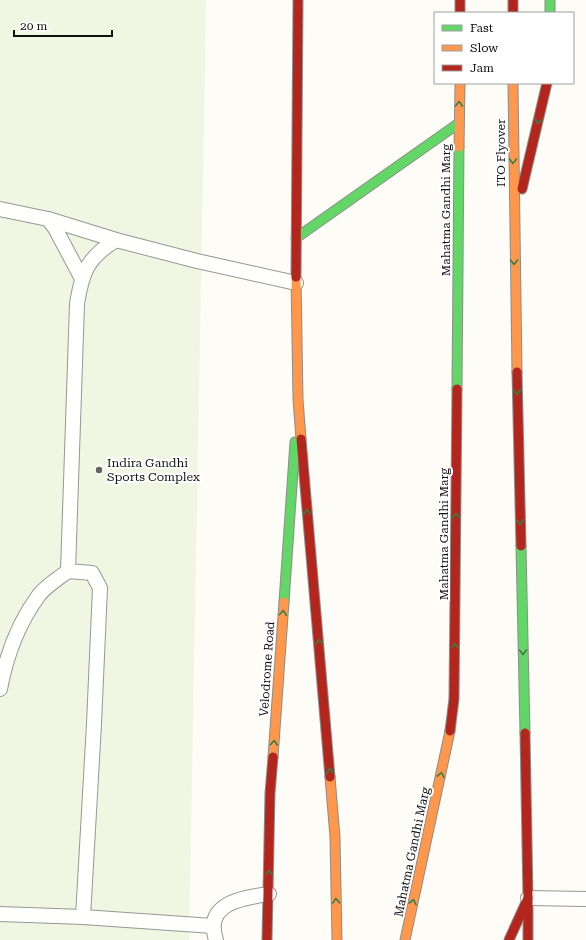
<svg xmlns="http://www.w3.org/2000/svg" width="586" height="940" viewBox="0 0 586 940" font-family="'Roboto Serif',serif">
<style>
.pitch{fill:#f0f6e1}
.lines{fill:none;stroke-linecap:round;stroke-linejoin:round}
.lane-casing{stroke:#979795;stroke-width:16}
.fast-casing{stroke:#8e8d8b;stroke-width:11}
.slow-casing{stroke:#8e8d8b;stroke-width:11}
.jam-casing{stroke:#8e8d8b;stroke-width:11}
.lane{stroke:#fffffe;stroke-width:14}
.fast{stroke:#63d668;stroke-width:9}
.slow{stroke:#ff974d;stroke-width:9}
.jam{stroke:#b3261e;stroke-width:9}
.oneway{stroke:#3e7d41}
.poi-dot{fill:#646362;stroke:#fff;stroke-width:1.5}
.labels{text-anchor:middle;stroke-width:4;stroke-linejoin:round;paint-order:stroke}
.street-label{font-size:12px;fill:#111;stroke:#fff}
.poi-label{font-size:12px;fill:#111;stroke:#fff;text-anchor:start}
</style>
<rect width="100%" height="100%" fill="#fdfcf7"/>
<path class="pitch" d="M0 0H206L189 940H0Z"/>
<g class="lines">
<g class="lane-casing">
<g id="lane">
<path d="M0 209 48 219 116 240 197 261 296 283"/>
<path d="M48 219 55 228 81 277"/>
<path d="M0 689C6 657 19 622 39 595 46 586 59 578 68 571"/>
<path d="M528 898 586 899"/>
<path d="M0 914 83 917 213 926"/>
<path d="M83 917 94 724 100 588 92 573 68 571 77 304C82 272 87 258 116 240"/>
<path d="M216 940C204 903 242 898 269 894"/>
</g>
</g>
<g class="fast-casing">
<g id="fast">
<path d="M550 0V13"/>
<path d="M296 238 459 123"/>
<path d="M457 389 459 147"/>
<path d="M521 546 525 733"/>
<path d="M284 602 295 442"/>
</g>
</g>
<g class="slow-casing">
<g id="slow">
<path d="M513 83 517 372"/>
<path d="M459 147 460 83"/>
<path d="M296 277 298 399 301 439"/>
<path d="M273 757 284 602"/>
<path d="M330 777 335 837 337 940"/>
<path d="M405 940 450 731"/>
</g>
</g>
<g class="jam-casing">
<g id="jam">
<path d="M460 0V13"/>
<path d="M513 0V13"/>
<path d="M522 189 547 83"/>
<path d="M296 277 298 0"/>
<path d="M517 372 521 546"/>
<path d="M301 439 330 777"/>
<path d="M450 731 454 699 457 389"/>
<path d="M528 898V940"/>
<path d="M267 940 270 793 273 757"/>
<path d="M509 940 528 898 525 733"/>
</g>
</g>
<use href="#lane" class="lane"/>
<use href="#fast" class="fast"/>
<use href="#slow" class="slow"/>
<use href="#jam" class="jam"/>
</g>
<defs><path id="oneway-chevron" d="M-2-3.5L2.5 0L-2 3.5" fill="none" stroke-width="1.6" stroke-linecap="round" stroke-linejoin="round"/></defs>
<g class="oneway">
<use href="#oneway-chevron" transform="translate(459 104) rotate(-89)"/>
<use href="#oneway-chevron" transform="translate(538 121) rotate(103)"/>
<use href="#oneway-chevron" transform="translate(513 161) rotate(90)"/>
<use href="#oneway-chevron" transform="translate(514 262) rotate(89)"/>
<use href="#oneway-chevron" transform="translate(517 392) rotate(89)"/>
<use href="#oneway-chevron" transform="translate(307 512) rotate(-95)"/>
<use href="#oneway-chevron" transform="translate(456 516) rotate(-90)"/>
<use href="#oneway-chevron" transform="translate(520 522) rotate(89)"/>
<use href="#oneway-chevron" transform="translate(283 613) rotate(-86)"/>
<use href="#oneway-chevron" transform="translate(319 642) rotate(-96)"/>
<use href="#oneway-chevron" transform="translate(455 646) rotate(-90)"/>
<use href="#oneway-chevron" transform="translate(523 652) rotate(89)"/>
<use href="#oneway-chevron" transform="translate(274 743) rotate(-86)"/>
<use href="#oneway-chevron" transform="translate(330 771) rotate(-94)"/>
<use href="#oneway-chevron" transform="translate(441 775) rotate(-78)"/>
<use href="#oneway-chevron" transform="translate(269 873) rotate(-89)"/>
<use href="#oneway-chevron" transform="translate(336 901) rotate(-92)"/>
<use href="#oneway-chevron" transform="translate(413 902) rotate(-78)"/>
</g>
<circle class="poi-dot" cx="99" cy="470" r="4"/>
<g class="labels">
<g class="street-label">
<text transform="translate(501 153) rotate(-90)" y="4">ITO Flyover</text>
<text transform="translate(446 210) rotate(-90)" y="4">Mahatma Gandhi Marg</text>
<text transform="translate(444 534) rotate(-90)" y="4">Mahatma Gandhi Marg</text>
<text transform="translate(267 669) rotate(-86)" y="4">Velodrome Road</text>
<text transform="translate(412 852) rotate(-78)" y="4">Mahatma Gandhi Marg</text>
</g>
<g class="poi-label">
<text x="107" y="467">Indira Gandhi<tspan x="107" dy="14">Sports Complex</tspan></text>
</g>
</g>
<rect x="434" y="12" width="140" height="72" fill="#ffffff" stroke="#a0a0a0"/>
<rect x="442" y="25" width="20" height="6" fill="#63d668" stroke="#a0a0a0"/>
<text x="470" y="32" font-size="12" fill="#111111">Fast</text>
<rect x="442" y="45" width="20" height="6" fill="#ff974d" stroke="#a0a0a0"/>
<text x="470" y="52" font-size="12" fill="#111111">Slow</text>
<rect x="442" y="65" width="20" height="6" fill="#b3261e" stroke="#a0a0a0"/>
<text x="470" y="72" font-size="12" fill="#111111">Jam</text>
<path d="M14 30v6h98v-6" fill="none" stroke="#111111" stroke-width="2"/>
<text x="20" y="30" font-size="12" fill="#111111" stroke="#ffffff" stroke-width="3" paint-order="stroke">20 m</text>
</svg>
